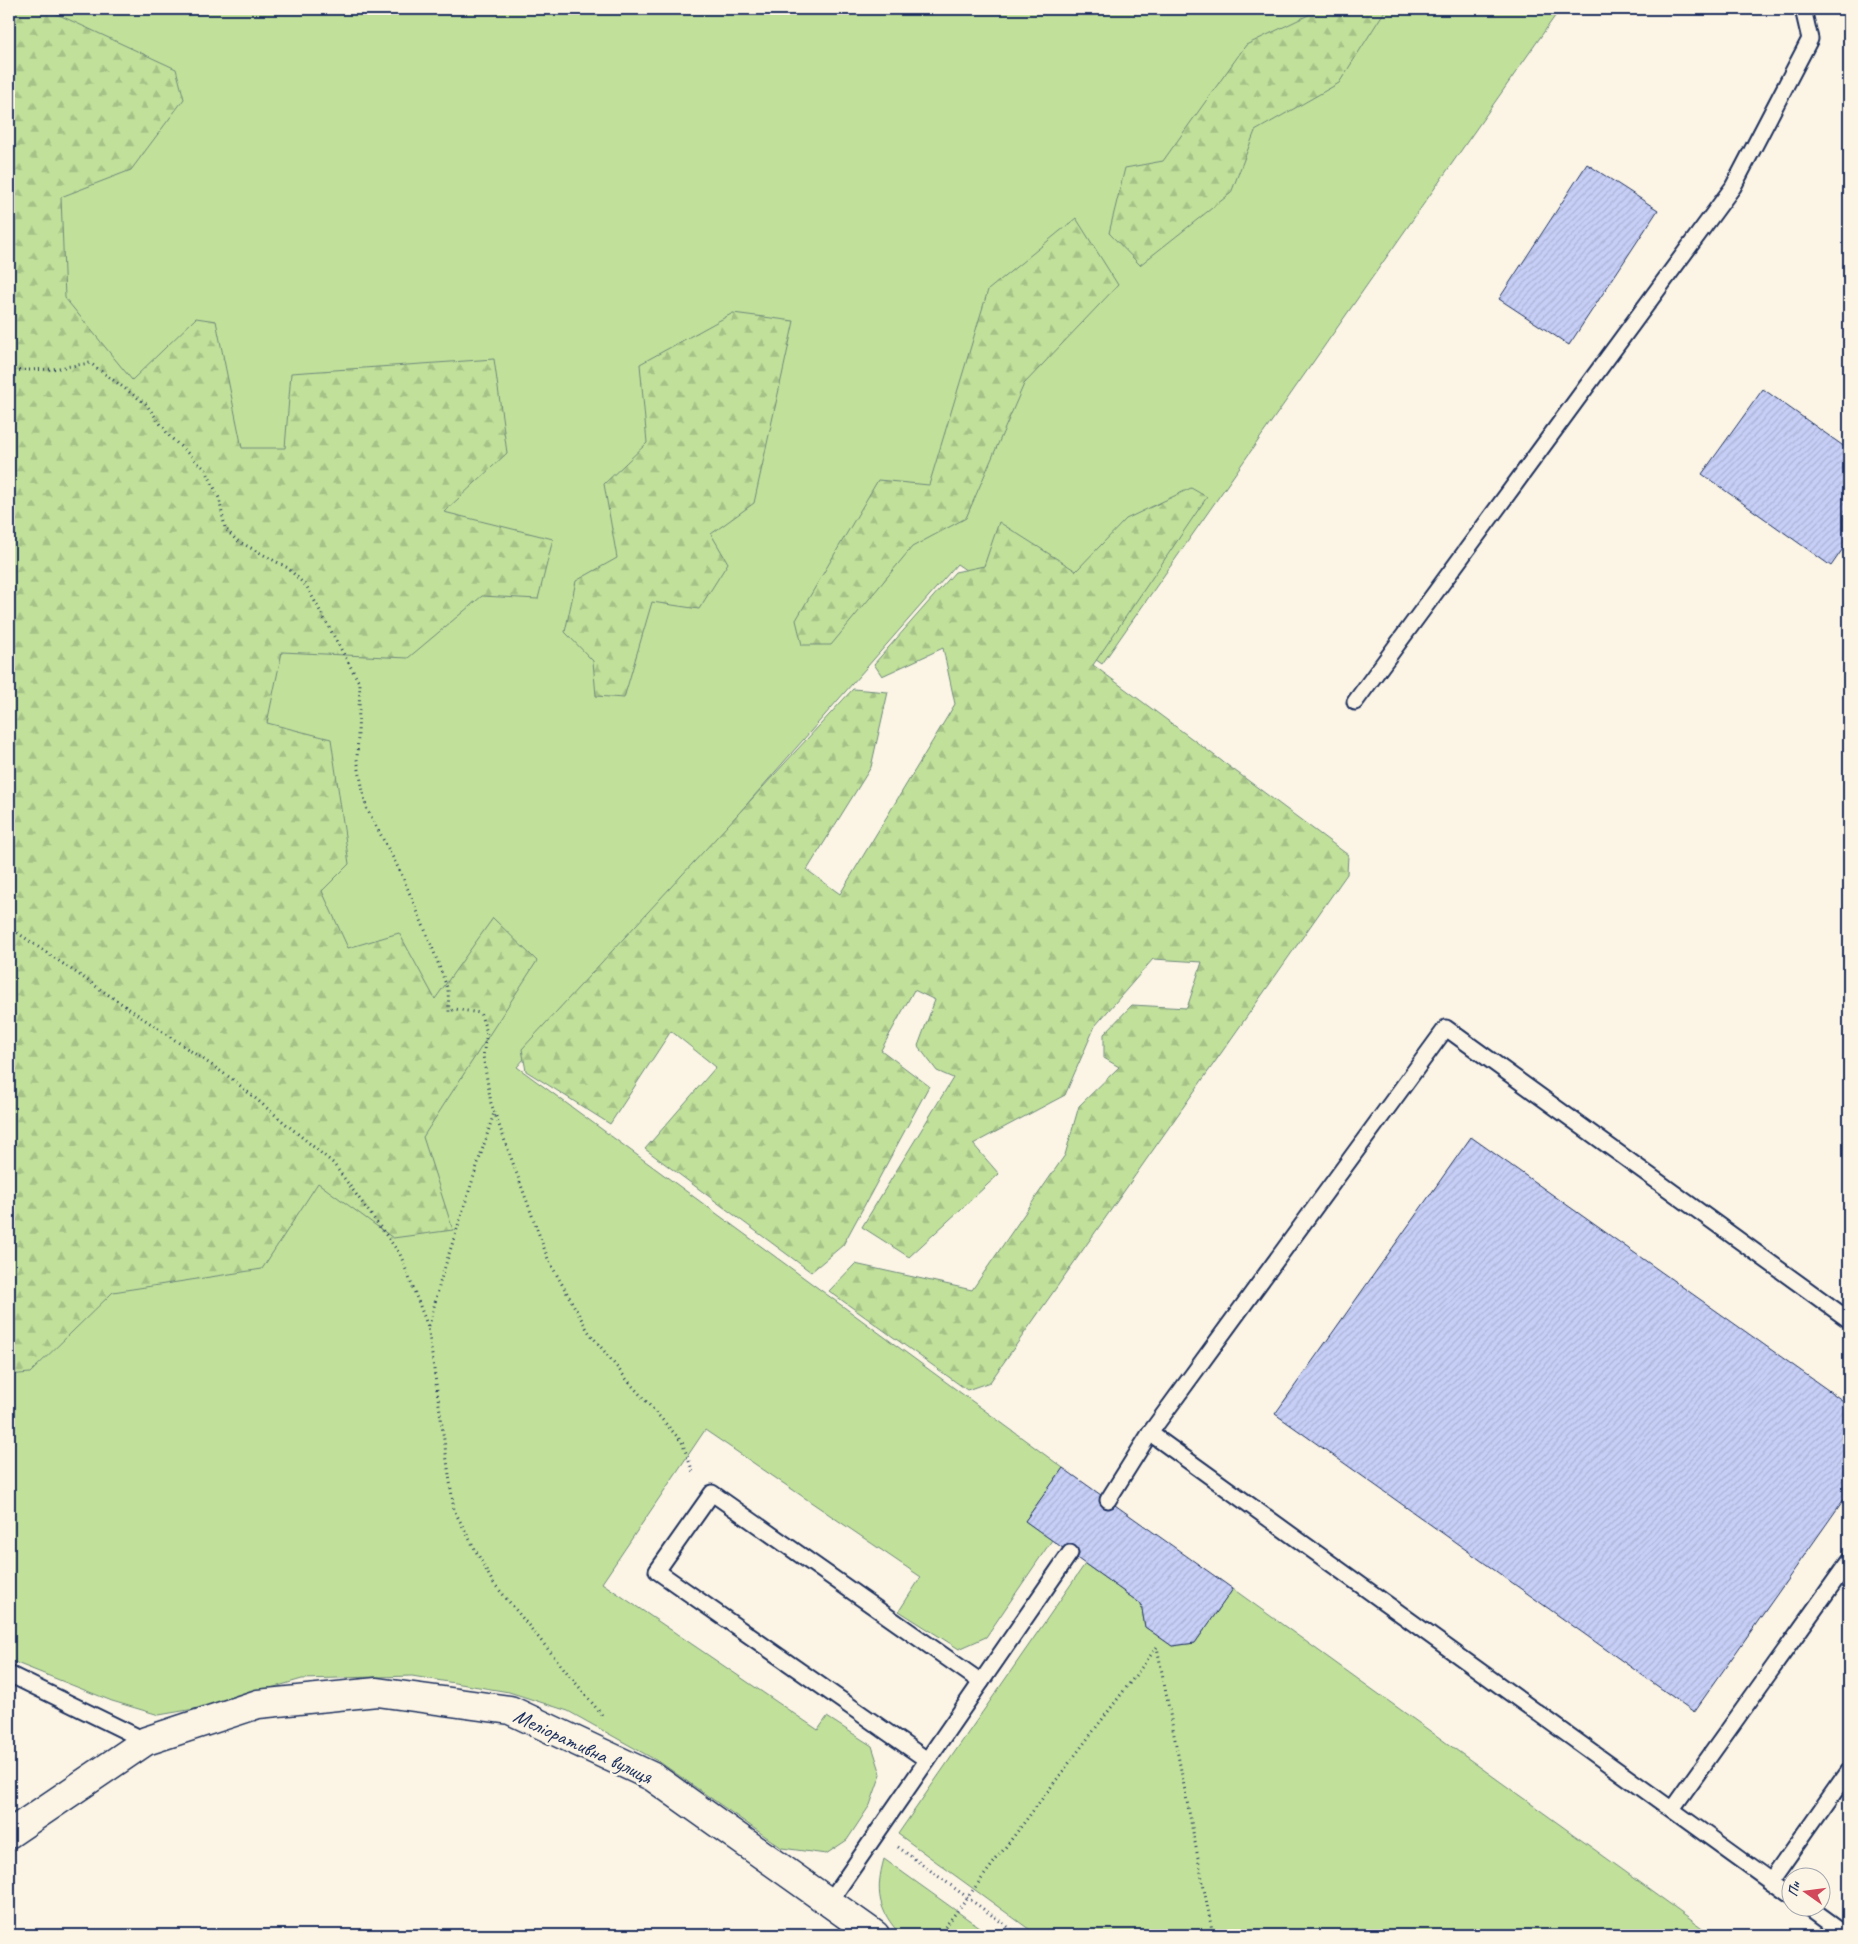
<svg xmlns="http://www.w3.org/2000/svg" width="1858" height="1944" viewBox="0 0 1858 1944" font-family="Caveat,sans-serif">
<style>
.green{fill:#c1e19a;stroke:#6e887c}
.forest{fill:url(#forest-firs);stroke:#6e887c}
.building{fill:url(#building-hatch);stroke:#1b2f5e}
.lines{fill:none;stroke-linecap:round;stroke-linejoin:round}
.service-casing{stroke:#1b2f5e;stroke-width:19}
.minor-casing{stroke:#1b2f5e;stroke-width:31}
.path{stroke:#1b2f5e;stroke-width:3;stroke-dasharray:1 4;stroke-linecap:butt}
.service{stroke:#fcf5e5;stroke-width:15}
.minor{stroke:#fcf5e5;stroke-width:28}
.labels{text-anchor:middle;stroke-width:5;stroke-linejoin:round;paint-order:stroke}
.street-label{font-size:21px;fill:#1b2f5e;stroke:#fcf5e5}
</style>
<defs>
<pattern id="forest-firs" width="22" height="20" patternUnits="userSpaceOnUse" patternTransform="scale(1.25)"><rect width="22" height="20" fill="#c1e19a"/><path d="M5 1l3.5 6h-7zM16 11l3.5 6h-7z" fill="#a5c187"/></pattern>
<pattern id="building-hatch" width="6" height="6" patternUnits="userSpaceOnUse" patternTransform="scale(1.25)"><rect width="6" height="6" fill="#c7cff7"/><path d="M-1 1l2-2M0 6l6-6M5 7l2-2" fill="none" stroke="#aab2d6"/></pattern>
</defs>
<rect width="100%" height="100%" fill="#fcf5e5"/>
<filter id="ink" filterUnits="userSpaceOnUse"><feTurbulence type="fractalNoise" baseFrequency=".02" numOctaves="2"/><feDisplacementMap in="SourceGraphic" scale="10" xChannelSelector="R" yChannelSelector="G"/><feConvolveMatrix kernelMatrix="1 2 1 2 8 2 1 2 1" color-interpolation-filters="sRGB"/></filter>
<g filter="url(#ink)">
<g class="green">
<path d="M9 9H1560L1102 664 957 564 517 1067 1063 1468 1025 1521 1052 1540 986 1637 959 1649 899 1611 921 1577 705 1430 602 1583 818 1730 827 1717 872 1746 881 1774 870 1805 847 1840 826 1854 782 1848 661 1763 568 1711 509 1692 412 1676 302 1679 206 1707 159 1715 112 1701 9 1660Z"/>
<path d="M1085 1564 1141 1604 1145 1627 1172 1646 1195 1643 1233 1589 1713 1935H1037L898 1834Z"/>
<path d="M884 1859 990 1935H901C878 1911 875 1891 884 1859Z"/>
</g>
<g class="forest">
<path d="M9 9H46L176 69 184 99 131 170 61 197 65 298 132 380 196 318 216 321 242 448H285L291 373 494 359 507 453 444 512 553 539 538 599 482 596 408 658 282 652 267 723 331 739 349 864 322 891 348 948 399 933 435 999 493 918 537 961 423 1137 453 1230 393 1238 318 1183 262 1269 113 1292 30 1373 9 1375Z"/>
<path d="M1321 9H1386L1339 83 1255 131 1231 193 1140 265 1109 233 1125 168 1163 161 1246 45Z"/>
<path d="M1076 218 1118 285 1024 384 966 518 912 547 831 645H802L796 620 878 480 929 485 988 290Z"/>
<path d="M733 313 794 321 754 503 711 534 728 563 699 609 652 602 624 698 596 696 593 661 565 632 576 581 617 558 604 484 647 443 640 364Z"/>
<path d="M1191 488 1207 497 1093 665 1348 855 1347 874 990 1382 967 1390 829 1291 855 1264 972 1290 1065 1155 1079 1106 1119 1067 1104 1058V1034L1132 1005 1187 1008 1202 962 1153 959 1095 1026 1065 1095 973 1144 999 1174 909 1257 862 1227 953 1078 937 1071 918 1046 935 1000 914 990 881 1050 929 1086 843 1245 811 1272 645 1149 716 1067 671 1031 610 1124 526 1071 522 1049 853 689 888 692 871 767 807 870 840 894 955 704 943 648 882 676 874 664 955 572 984 566 999 522 1076 571 1126 519Z"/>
</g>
<g class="building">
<path d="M1587 164 1658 210 1569 345 1499 299Z"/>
<path d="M1763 389 1849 450V540L1831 566 1702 474Z"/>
<path d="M1471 1137 1849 1405V1492L1694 1712 1275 1414Z"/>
<path d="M1063 1468 1233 1589 1195 1643 1172 1646 1145 1627 1141 1604 1025 1521Z"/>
</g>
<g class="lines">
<g class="service-casing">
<g id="service">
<path d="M1355 702 1733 187 1810 39 1803 9"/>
<path d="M1150 1433 1446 1028 1849 1320"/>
<path d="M1108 1500 1150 1433 1790 1895"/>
<path d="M9 1674 146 1741"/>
<path d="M927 1760 657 1571 712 1493 981 1682"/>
<path d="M1672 1809 1849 1561"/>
<path d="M1771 1881 1849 1770"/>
<path d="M830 1901 1070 1553"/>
<path d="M1807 1906 1847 1935"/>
</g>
</g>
<g class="minor-casing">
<path id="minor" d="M9 1834 146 1741 258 1704 377 1692 510 1710 653 1777 875 1935"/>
</g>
<g class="path">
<path d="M9 371 52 369 90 363 146 404 170 437 206 470 219 498 225 528 236 540 288 568 307 587 360 684 357 759 366 807 401 873 431 944 448 990 449 1012 455 1009 480 1013 487 1032 483 1056 491 1103 548 1259 588 1331 628 1381 682 1442 694 1475"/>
<path d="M9 927 232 1079 333 1163 400 1254 428 1327 454 1510 492 1581 602 1715"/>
<path d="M429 1326 441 1279 494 1113"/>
<path d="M898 1847 1019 1935"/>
<path d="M939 1935 1157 1647 1213 1935"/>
</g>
<use href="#service" class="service"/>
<use href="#minor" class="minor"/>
</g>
</g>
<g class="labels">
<g class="street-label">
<text transform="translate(583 1746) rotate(25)" y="7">Меліоративна вулиця</text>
</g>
</g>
<rect width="1858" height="1944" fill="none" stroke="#fcf5e5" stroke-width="30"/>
<rect x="15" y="15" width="1828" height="1914" fill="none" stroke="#1b2f5e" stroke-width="2" filter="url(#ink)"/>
<g transform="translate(1806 1892) rotate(284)"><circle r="24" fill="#fcf5e5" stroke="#a2a6af"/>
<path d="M0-4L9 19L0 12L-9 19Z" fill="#d1495b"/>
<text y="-8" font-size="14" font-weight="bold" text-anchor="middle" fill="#1b2f5e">Пн</text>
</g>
</svg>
